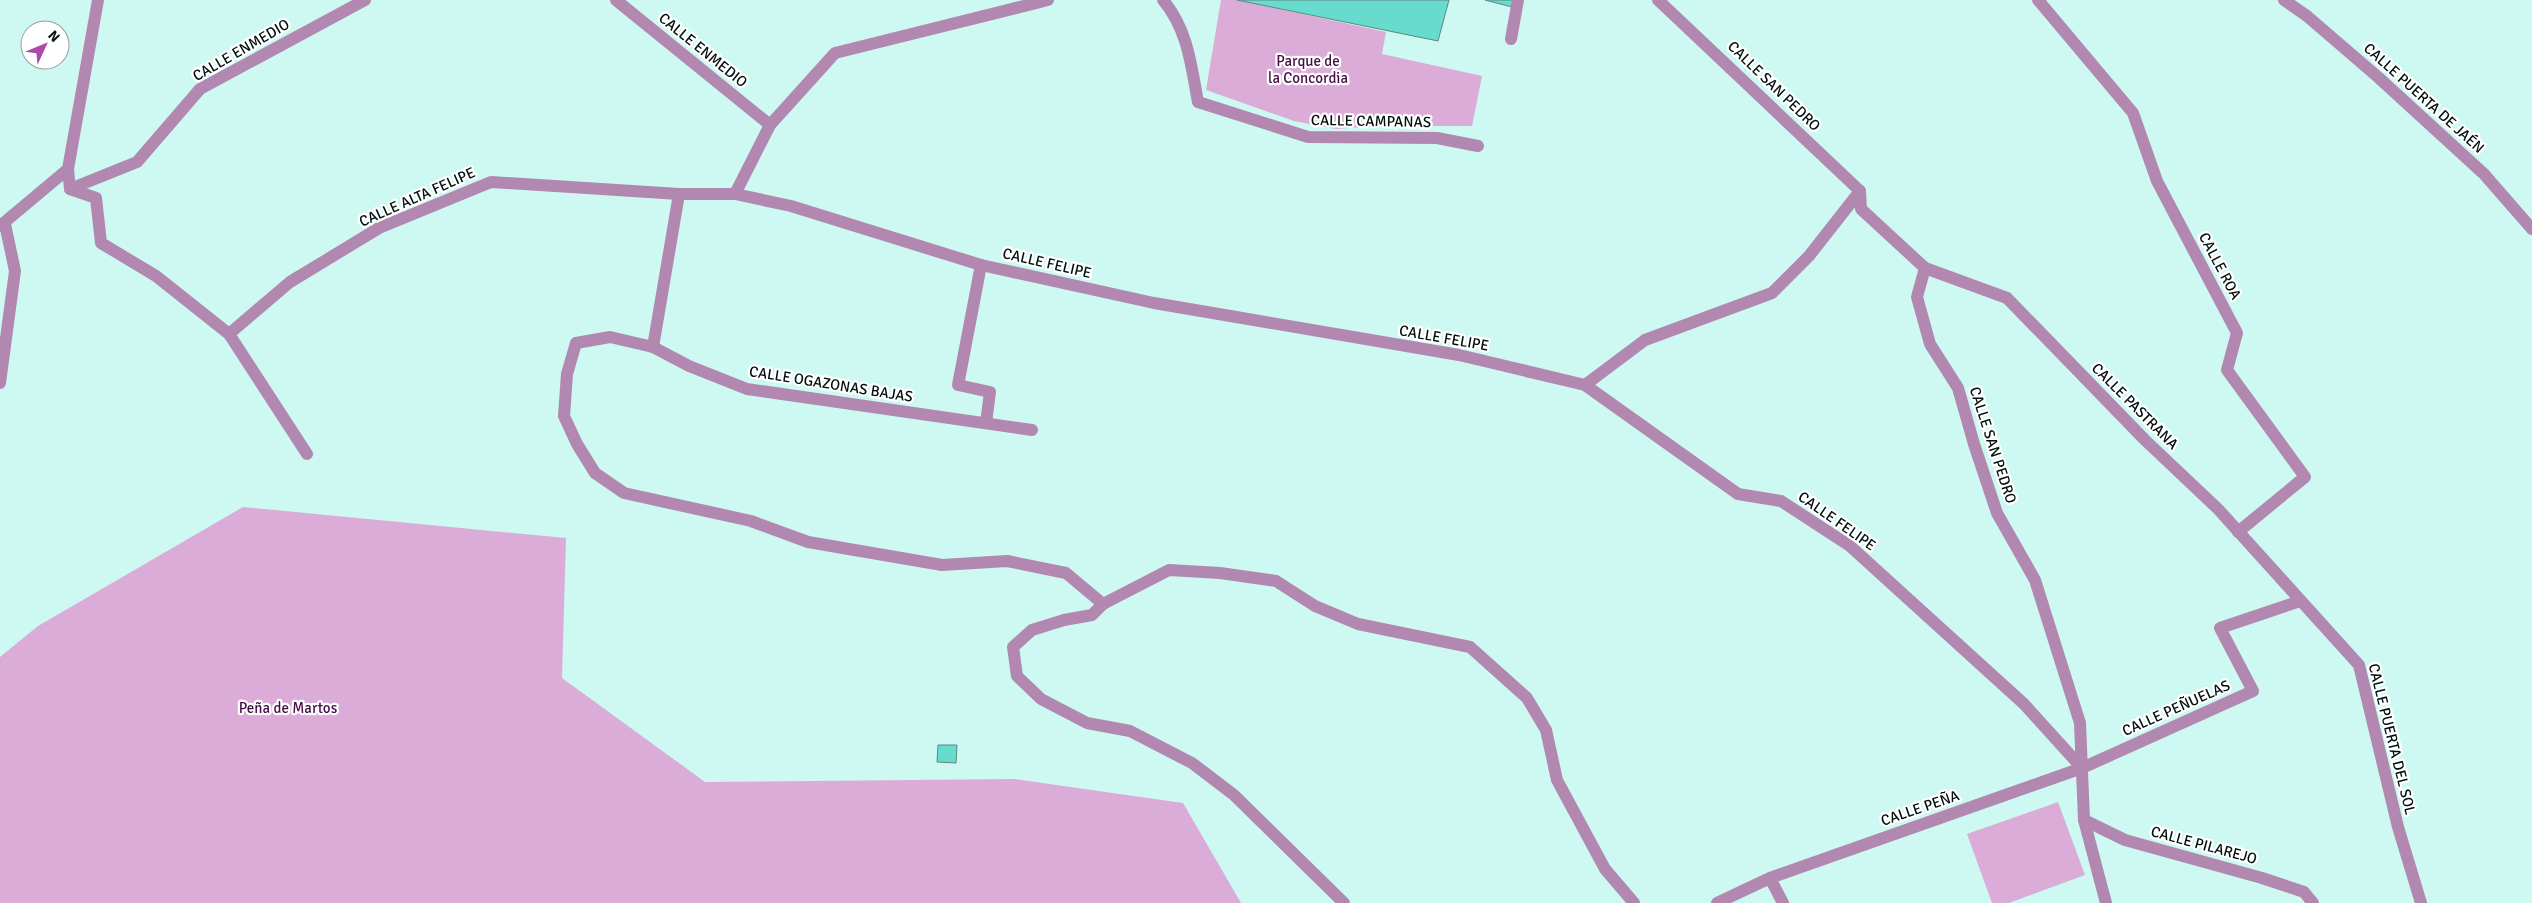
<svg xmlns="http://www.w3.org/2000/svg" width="2532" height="903" viewBox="0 0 2532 903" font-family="Signika,sans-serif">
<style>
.green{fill:#dbacd8}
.building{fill:#67dbcd;stroke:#5f8882}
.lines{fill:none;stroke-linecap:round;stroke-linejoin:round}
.minor{stroke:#b288b0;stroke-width:12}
.labels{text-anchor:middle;stroke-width:4.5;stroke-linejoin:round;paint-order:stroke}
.street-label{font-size:15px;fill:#020f0d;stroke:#fff}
.park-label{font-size:15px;fill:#460e45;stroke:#fff}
</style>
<rect width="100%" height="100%" fill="#cdf9f2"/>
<g class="green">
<path d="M1221 0H1237L1386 32 1382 54 1482 76 1472 126H1377L1336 129 1294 121 1206 90Z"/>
<path d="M243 507 566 538 562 678 705 782 1014 779 1183 803 1241 903H0V657L38 626Z"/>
<path d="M2058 802 2085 875 2009 903H1992L1967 834Z"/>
</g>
<g class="building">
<path d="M1237 0H1449L1438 41Z"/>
<path d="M1485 0H1517L1516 8Z"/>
<path d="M938 745H957L956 763 937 762Z"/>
</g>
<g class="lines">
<g class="minor">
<path d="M98 0 68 169 70 189 96 198 101 243 156 276 229 334 307 454"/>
<path d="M616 0 770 125"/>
<path d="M1163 0C1188 30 1191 65 1198 102L1308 137 1437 138 1478 146"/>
<path d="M1658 0 1860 191 1861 209 1925 268 1917 297 1930 344 1958 388 1974 444 1997 513 2035 580 2080 723 2084 820 2106 903"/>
<path d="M2038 0 2133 113 2157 181 2237 333 2227 370 2305 477 2238 532"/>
<path d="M2284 0 2307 16 2379 78 2484 174 2532 229"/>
<path d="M1511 39 1518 0"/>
<path d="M70 189 137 162 200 89 365 0"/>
<path d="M735 194 770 125 835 53 1048 0"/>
<path d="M0 226 68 169"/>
<path d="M981 265 958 385 990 392 986 423"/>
<path d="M1925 268 2007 298 2145 440 2218 509 2359 665 2398 827 2421 903"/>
<path d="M229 334 290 282 379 228 491 182 679 194H735L791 206 981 265 1154 303 1459 355 1585 385 1738 494 1781 501 1850 546 2024 704 2082 768"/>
<path d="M653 347 679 194"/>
<path d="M0 383 15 271 5 224"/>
<path d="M1585 385 1645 340 1772 293 1809 256 1860 191"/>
<path d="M1032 430 747 389 689 366 653 347 610 337 576 343 567 374 564 416 577 444 595 473 624 493 751 521 808 542 942 565 1007 561 1066 573 1103 604 1169 570 1220 573 1276 581 1315 606 1358 624 1470 647 1527 698 1546 730 1557 780 1605 869 1634 903"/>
<path d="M1103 604 1092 615 1064 620 1032 630 1013 647 1017 676 1041 699 1087 723 1130 731 1192 763 1234 795 1344 903"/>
<path d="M2084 820 2125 840 2262 878 2304 892 2313 903"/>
<path d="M1770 878 1783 903"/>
<path d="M1717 903 1770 878 2082 768 2253 691 2220 628 2300 601"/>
</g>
</g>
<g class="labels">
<g class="street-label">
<text transform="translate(241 50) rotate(-30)" y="5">CALLE ENMEDIO</text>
<text transform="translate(703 50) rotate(39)" y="5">CALLE ENMEDIO</text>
<text transform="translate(1774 86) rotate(44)" y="5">CALLE SAN PEDRO</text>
<text transform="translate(2424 98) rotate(42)" y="5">CALLE PUERTA DE JAÉN</text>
<text transform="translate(1371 121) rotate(1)" y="5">CALLE CAMPANAS</text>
<text transform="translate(417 197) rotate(-24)" y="5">CALLE ALTA FELIPE</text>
<text transform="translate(1047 263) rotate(13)" y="5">CALLE FELIPE</text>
<text transform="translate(2220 266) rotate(62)" y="5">CALLE ROA</text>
<text transform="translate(1444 338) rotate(10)" y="5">CALLE FELIPE</text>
<text transform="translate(831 384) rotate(9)" y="5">CALLE OGAZONAS BAJAS</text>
<text transform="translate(2135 406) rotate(45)" y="5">CALLE PASTRANA</text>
<text transform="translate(1993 445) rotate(72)" y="5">CALLE SAN PEDRO</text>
<text transform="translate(1837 521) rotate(35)" y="5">CALLE FELIPE</text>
<text transform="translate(2176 708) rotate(-24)" y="5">CALLE PEÑUELAS</text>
<text transform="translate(2392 739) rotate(76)" y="5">CALLE PUERTA DEL SOL</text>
<text transform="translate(1920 808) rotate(-19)" y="5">CALLE PEÑA</text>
<text transform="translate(2204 845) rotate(15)" y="5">CALLE PILAREJO</text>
</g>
<g class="park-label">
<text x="1308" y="66">Parque de<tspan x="1308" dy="17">la Concordia</tspan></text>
<text x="288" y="713">Peña de Martos</text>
</g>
</g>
<g transform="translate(45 45) rotate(46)"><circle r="24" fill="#ffffff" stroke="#9a9f9e"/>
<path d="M0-4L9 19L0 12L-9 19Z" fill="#ae48ac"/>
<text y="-8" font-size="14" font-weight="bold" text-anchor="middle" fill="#020f0d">N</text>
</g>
</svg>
